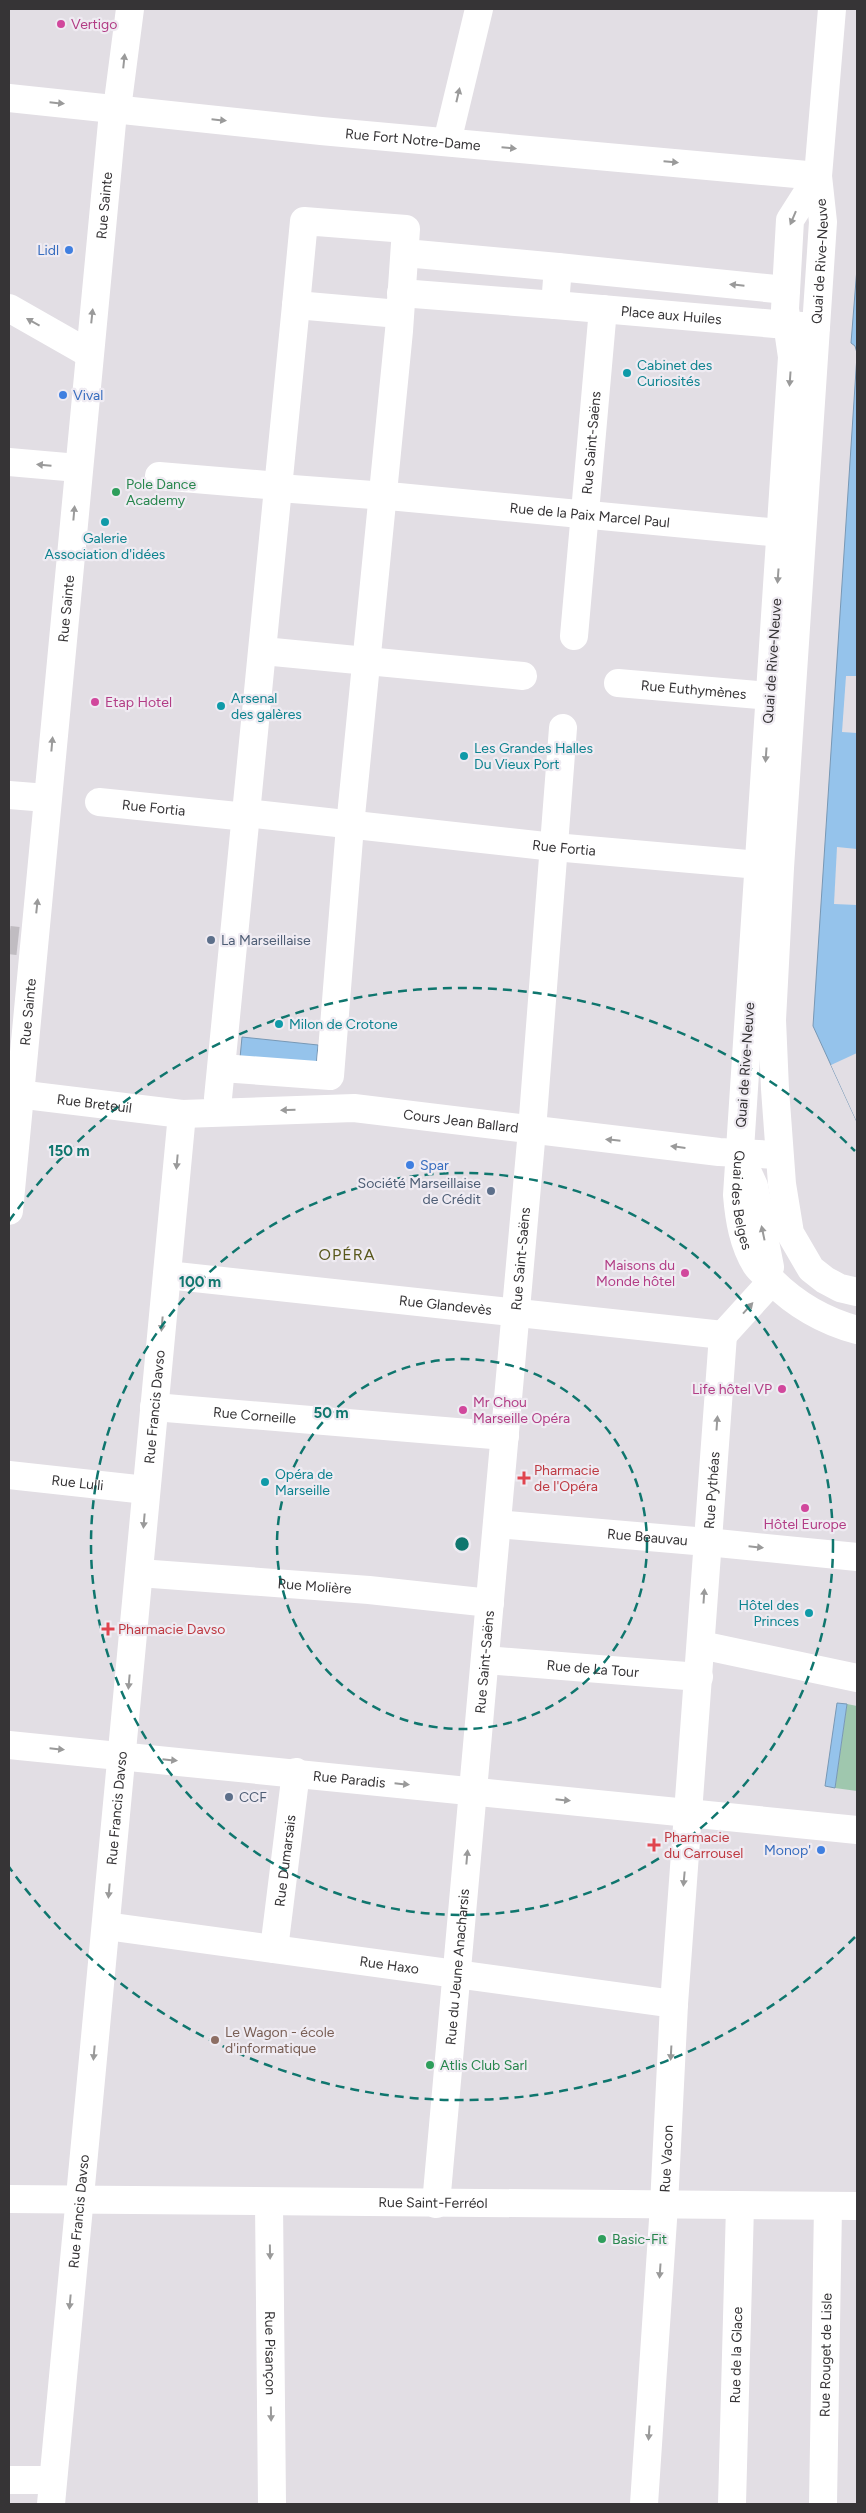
<svg xmlns="http://www.w3.org/2000/svg" width="866" height="2513" viewBox="0 0 866 2513" font-family="Figtree,sans-serif">
<style>
.green{fill:#9fc7ae}
.water{fill:#95c3eb;stroke:#7898b5}
.pier{fill:#e2dee4}
.lines{fill:none;stroke-linecap:round;stroke-linejoin:round}
.minor-tunnel{stroke:#c0bcc1;stroke-width:28;stroke-dasharray:28 14;stroke-linecap:butt}
.minor{stroke:#fff;stroke-width:28}
.major{stroke:#fff;stroke-width:28}
.oneway{fill:#9a9a9a}
.ring{fill:none;stroke:#0f766e;stroke-width:2.5;stroke-dasharray:9 6}
.hotel-dot{fill:#d1479c;stroke:#efebf2;stroke-width:2}
.shop-dot{fill:#3f7fe0;stroke:#efebf2;stroke-width:2}
.culture-dot{fill:#0f9aa8;stroke:#efebf2;stroke-width:2}
.leisure-dot{fill:#2e9e5b;stroke:#efebf2;stroke-width:2}
.service-dot{fill:#5c6f8a;stroke:#efebf2;stroke-width:2}
.health-dot{fill:#e0444e;stroke:#efebf2;stroke-width:2}
.education-dot{fill:#8d6e63;stroke:#efebf2;stroke-width:2}
.labels{text-anchor:middle;stroke-width:4.5;stroke-linejoin:round;paint-order:stroke}
.hotel-label{font-size:14px;fill:#b23c85;stroke:#efebf2;text-anchor:start}
.street-label{font-size:14px;fill:#363436;stroke:#efebf2}
.shop-label{font-size:14px;fill:#366cbe;stroke:#efebf2;text-anchor:end}
.culture-label{font-size:14px;fill:#0d838f;stroke:#efebf2;text-anchor:start}
.leisure-label{font-size:14px;fill:#27864d;stroke:#efebf2;text-anchor:start}
.service-label{font-size:14px;fill:#4e5e75;stroke:#efebf2;text-anchor:start}
.health-label{font-size:14px;fill:#be3a42;stroke:#efebf2;text-anchor:start}
.education-label{font-size:14px;fill:#785e54;stroke:#efebf2;text-anchor:start}
.quarter-label{font-size:16px;letter-spacing:1px;fill:#59581c;stroke:#efebf2}
.centre{fill:#0f766e;stroke:#efebf2;stroke-width:2.5}
.ring-label{font-size:15px;text-anchor:middle;font-weight:bold;fill:#0f766e;stroke:#efebf2;stroke-width:4.5;stroke-linejoin:round;paint-order:stroke}
</style>
<rect width="100%" height="100%" fill="#e2dee4"/>
<path class="green" d="M847 1704 857 1706V1791L835 1788Z"/>
<g class="water">
<path d="M857 268V353L855 346 851 343Z"/>
<path d="M857 355V1122L813 1026Z"/>
<path d="M242 1037 318 1045 316 1066 240 1058Z"/>
<path d="M837 1703 847 1704 835 1788 825 1786Z"/>
</g>
<g class="pier">
<path d="M846 676H857V733L842 732Z"/>
<path d="M837 847 857 849V905L834 904Z"/>
<path d="M857 1053V1120H856L831 1065Z"/>
</g>
<g class="lines">
<path class="minor-tunnel" d="M9 940 18 941"/>
<g class="minor">
<path id="s1" d="M9 98 321 131 818 176"/>
<path d="M447 142 479 9"/>
<path d="M405 253 558 267"/>
<path id="s2" d="M786 290 558 267 555 305 787 325"/>
<path d="M401 293 555 305"/>
<path d="M9 308 88 353"/>
<path d="M816 327 780 868 772 1020 775 1089 782 1184 790 1233 811 1269 825 1280 840 1288 857 1292"/>
<path d="M9 462 78 468"/>
<path d="M159 476 267 485"/>
<path id="s3" d="M279 488 399 497 780 533"/>
<path id="s4" d="M574 636 603 309"/>
<path d="M263 651 523 676"/>
<path id="s5" d="M618 683 770 696"/>
<path d="M9 795 47 798"/>
<path id="s6" d="M99 802 237 816"/>
<path id="s7" d="M246 813 554 847 759 865"/>
<path d="M222 1068 330 1076 350 826 399 331 406 229 304 221 296 305 399 314"/>
<path id="s8" d="M9 1093 182 1114 354 1108 719 1152 779 1155"/>
<path d="M218 1098 296 305"/>
<path id="s9" d="M9 1211 113 112 117 109 130 9"/>
<path id="s10" d="M167 1275 723 1335"/>
<path d="M723 1335 772 1281"/>
<path id="s11" d="M154 1407 505 1436"/>
<path id="s12" d="M9 1475 146 1490"/>
<path id="s13" d="M497 1524 707 1542 857 1557"/>
<path id="s14" d="M139 1573 369 1590 490 1603"/>
<path d="M701 1645 857 1678"/>
<path id="s15" d="M485 1660 699 1677"/>
<path id="s16" d="M9 1745 857 1830"/>
<path id="s17" d="M106 1926 674 2004"/>
<path id="s18" d="M274 1949 296 1772"/>
<path id="s19" d="M9 2199 857 2206"/>
<path id="s20" d="M269 2203 272 2504"/>
<path id="s21" d="M436 2204 532 1130 563 728"/>
<path d="M9 2480H53"/>
<path id="s22" d="M51 2504 182 1114"/>
<path id="s23" d="M644 2504 664 2205 674 2004 723 1335"/>
<path id="s24" d="M732 2504 740 2206"/>
<path id="s25" d="M823 2504 828 2206"/>
</g>
<g class="major">
<path id="s26" d="M818 176 790 220 785 309 792 357 737 1195C739 1219 743 1244 756 1265 760 1271 767 1276 772 1281 797 1306 824 1321 857 1330"/>
<path id="s27" d="M787 325 816 327 823 222 818 176 832 9"/>
<path d="M744 1164 754 1186 770 1267"/>
</g>
</g>
<defs><path id="oneway-solid" d="M-6-.8H1V-3.2L6.5 0L1 3.2V.8H-6Z" transform="scale(1.25)"/></defs>
<g class="oneway">
<use href="#oneway-solid" transform="translate(124 61) rotate(-84)"/>
<use href="#oneway-solid" transform="translate(458 95) rotate(-77)"/>
<use href="#oneway-solid" transform="translate(57 103) rotate(6)"/>
<use href="#oneway-solid" transform="translate(219 120) rotate(6)"/>
<use href="#oneway-solid" transform="translate(509 148) rotate(5)"/>
<use href="#oneway-solid" transform="translate(671 162) rotate(5)"/>
<use href="#oneway-solid" transform="translate(793 218) rotate(113)"/>
<use href="#oneway-solid" transform="translate(737 285) rotate(-174)"/>
<use href="#oneway-solid" transform="translate(92 316) rotate(-84)"/>
<use href="#oneway-solid" transform="translate(33 322) rotate(-151)"/>
<use href="#oneway-solid" transform="translate(790 379) rotate(94)"/>
<use href="#oneway-solid" transform="translate(44 465) rotate(-175)"/>
<use href="#oneway-solid" transform="translate(74 513) rotate(-85)"/>
<use href="#oneway-solid" transform="translate(778 576) rotate(94)"/>
<use href="#oneway-solid" transform="translate(52 744) rotate(-85)"/>
<use href="#oneway-solid" transform="translate(766 755) rotate(94)"/>
<use href="#oneway-solid" transform="translate(37 906) rotate(-84)"/>
<use href="#oneway-solid" transform="translate(288 1110) rotate(179)"/>
<use href="#oneway-solid" transform="translate(613 1140) rotate(-174)"/>
<use href="#oneway-solid" transform="translate(678 1147) rotate(-173)"/>
<use href="#oneway-solid" transform="translate(177 1162) rotate(95)"/>
<use href="#oneway-solid" transform="translate(763 1233) rotate(-102)"/>
<use href="#oneway-solid" transform="translate(748 1308) rotate(-48)"/>
<use href="#oneway-solid" transform="translate(162 1324) rotate(95)"/>
<use href="#oneway-solid" transform="translate(717 1423) rotate(-86)"/>
<use href="#oneway-solid" transform="translate(144 1521) rotate(95)"/>
<use href="#oneway-solid" transform="translate(756 1547) rotate(6)"/>
<use href="#oneway-solid" transform="translate(704 1596) rotate(-86)"/>
<use href="#oneway-solid" transform="translate(129 1682) rotate(95)"/>
<use href="#oneway-solid" transform="translate(57 1749) rotate(6)"/>
<use href="#oneway-solid" transform="translate(170 1760) rotate(6)"/>
<use href="#oneway-solid" transform="translate(402 1784) rotate(6)"/>
<use href="#oneway-solid" transform="translate(563 1800) rotate(6)"/>
<use href="#oneway-solid" transform="translate(467 1857) rotate(-85)"/>
<use href="#oneway-solid" transform="translate(684 1879) rotate(95)"/>
<use href="#oneway-solid" transform="translate(109 1891) rotate(95)"/>
<use href="#oneway-solid" transform="translate(94 2053) rotate(95)"/>
<use href="#oneway-solid" transform="translate(671 2053) rotate(93)"/>
<use href="#oneway-solid" transform="translate(270 2252) rotate(89)"/>
<use href="#oneway-solid" transform="translate(660 2271) rotate(94)"/>
<use href="#oneway-solid" transform="translate(70 2302) rotate(95)"/>
<use href="#oneway-solid" transform="translate(271 2414) rotate(89)"/>
<use href="#oneway-solid" transform="translate(649 2433) rotate(94)"/>
</g>
<g class="ring">
<circle cx="462" cy="1544" r="185"/>
<circle cx="462" cy="1544" r="371"/>
<path d="M855 1937A556 556 0 0 1 9 1867M9 1221A556 556 0 0 1 855 1151"/>
</g>
<g class="hotel-dot">
<circle cx="61" cy="24" r="5"/>
<circle cx="95" cy="702" r="5"/>
<circle cx="685" cy="1273" r="5"/>
<circle cx="782" cy="1389" r="5"/>
<circle cx="463" cy="1410" r="5"/>
<circle cx="805" cy="1508" r="5"/>
</g>
<g class="shop-dot">
<circle cx="69" cy="250" r="5"/>
<circle cx="63" cy="395" r="5"/>
<circle cx="410" cy="1165" r="5"/>
<circle cx="821" cy="1850" r="5"/>
</g>
<g class="culture-dot">
<circle cx="627" cy="373" r="5"/>
<circle cx="105" cy="522" r="5"/>
<circle cx="221" cy="706" r="5"/>
<circle cx="464" cy="756" r="5"/>
<circle cx="279" cy="1024" r="5"/>
<circle cx="265" cy="1482" r="5"/>
<circle cx="809" cy="1613" r="5"/>
</g>
<g class="leisure-dot">
<circle cx="116" cy="492" r="5"/>
<circle cx="430" cy="2065" r="5"/>
<circle cx="602" cy="2239" r="5"/>
</g>
<g class="service-dot">
<circle cx="211" cy="940" r="5"/>
<circle cx="491" cy="1191" r="5"/>
<circle cx="229" cy="1797" r="5"/>
</g>
<g class="health-dot">
<path d="M521.5 1470.5h5v5h5v5h-5v5h-5v-5h-5v-5h5z"/>
<path d="M105.5 1621.5h5v5h5v5h-5v5h-5v-5h-5v-5h5z"/>
<path d="M651.5 1837.5h5v5h5v5h-5v5h-5v-5h-5v-5h5z"/>
</g>
<circle class="education-dot" cx="215" cy="2040" r="5"/>
<g class="labels">
<g class="hotel-label">
<text x="71" y="29">Vertigo</text>
<text x="105" y="707">Etap Hotel</text>
<text x="675" y="1270" text-anchor="end">Maisons du<tspan x="675" dy="16">Monde hôtel</tspan></text>
<text x="772" y="1394" text-anchor="end">Life hôtel VP</text>
<text x="473" y="1407">Mr Chou<tspan x="473" dy="16">Marseille Opéra</tspan></text>
<text x="805" y="1529" text-anchor="middle">Hôtel Europe</text>
</g>
<g class="street-label">
<text dy="5" stroke="none"><textPath href="#s1" startOffset="406">Rue Fort Notre-Dame</textPath></text>
<text dy="5" stroke="none"><textPath href="#s9" startOffset="1010">Rue Sainte</textPath></text>
<text dy="5" stroke="none"><textPath href="#s27" startOffset="95">Quai de Rive-Neuve</textPath></text>
<text dy="5" stroke="none"><textPath href="#s2" startOffset="384">Place aux Huiles</textPath></text>
<text dy="5" stroke="none"><textPath href="#s4" startOffset="194">Rue Saint-Saëns</textPath></text>
<text dy="5" stroke="none"><textPath href="#s3" startOffset="312">Rue de la Paix Marcel Paul</textPath></text>
<text dy="5" stroke="none"><textPath href="#s9" startOffset="605">Rue Sainte</textPath></text>
<text transform="translate(772 661) rotate(-86)" y="5">Quai de Rive-Neuve</text>
<text dy="5" stroke="none"><textPath href="#s5" startOffset="76">Rue Euthymènes</textPath></text>
<text dy="5" stroke="none"><textPath href="#s6" startOffset="55">Rue Fortia</textPath></text>
<text dy="5" stroke="none"><textPath href="#s7" startOffset="320">Rue Fortia</textPath></text>
<text dy="5" stroke="none"><textPath href="#s9" startOffset="200">Rue Sainte</textPath></text>
<text transform="translate(745 1065) rotate(-86)" y="5">Quai de Rive-Neuve</text>
<text dy="5" stroke="none"><textPath href="#s8" startOffset="86">Rue Breteuil</textPath></text>
<text dy="5" stroke="none"><textPath href="#s8" startOffset="454">Cours Jean Ballard</textPath></text>
<text dy="5" stroke="none"><textPath href="#s26" startOffset="1035">Quai des Belges</textPath></text>
<text dy="5" stroke="none"><textPath href="#s21" startOffset="949">Rue Saint-Saëns</textPath></text>
<text dy="5" stroke="none"><textPath href="#s10" startOffset="280">Rue Glandevès</textPath></text>
<text dy="5" stroke="none"><textPath href="#s22" startOffset="1102">Rue Francis Davso</textPath></text>
<text dy="5" stroke="none"><textPath href="#s11" startOffset="101">Rue Corneille</textPath></text>
<text dy="5" stroke="none"><textPath href="#s12" startOffset="69">Rue Lulli</textPath></text>
<text dy="5" stroke="none"><textPath href="#s23" startOffset="1016">Rue Pythéas</textPath></text>
<text dy="5" stroke="none"><textPath href="#s13" startOffset="151">Rue Beauvau</textPath></text>
<text dy="5" stroke="none"><textPath href="#s14" startOffset="176">Rue Molière</textPath></text>
<text dy="5" stroke="none"><textPath href="#s21" startOffset="544">Rue Saint-Saëns</textPath></text>
<text dy="5" stroke="none"><textPath href="#s15" startOffset="108">Rue de La Tour</textPath></text>
<text dy="5" stroke="none"><textPath href="#s16" startOffset="342">Rue Paradis</textPath></text>
<text dy="5" stroke="none"><textPath href="#s22" startOffset="699">Rue Francis Davso</textPath></text>
<text dy="5" stroke="none"><textPath href="#s18" startOffset="89">Rue Dumarsais</textPath></text>
<text dy="5" stroke="none"><textPath href="#s17" startOffset="286">Rue Haxo</textPath></text>
<text dy="5" stroke="none"><textPath href="#s21" startOffset="238">Rue du Jeune Anacharsis</textPath></text>
<text dy="5" stroke="none"><textPath href="#s23" startOffset="346">Rue Vacon</textPath></text>
<text dy="5" stroke="none"><textPath href="#s19" startOffset="424">Rue Saint-Ferréol</textPath></text>
<text dy="5" stroke="none"><textPath href="#s22" startOffset="294">Rue Francis Davso</textPath></text>
<text dy="5" stroke="none"><textPath href="#s20" startOffset="150">Rue Pisançon</textPath></text>
<text dy="5" stroke="none"><textPath href="#s24" startOffset="149">Rue de la Glace</textPath></text>
<text dy="5" stroke="none"><textPath href="#s25" startOffset="149">Rue Rouget de Lisle</textPath></text>
</g>
<g class="shop-label">
<text x="59" y="255">Lidl</text>
<text x="73" y="400" text-anchor="start">Vival</text>
<text x="420" y="1170" text-anchor="start">Spar</text>
<text x="811" y="1855">Monop'</text>
</g>
<g class="culture-label">
<text x="637" y="370">Cabinet des<tspan x="637" dy="16">Curiosités</tspan></text>
<text x="105" y="543" text-anchor="middle">Galerie<tspan x="105" dy="16">Association d'idées</tspan></text>
<text x="231" y="703">Arsenal<tspan x="231" dy="16">des galères</tspan></text>
<text x="474" y="753">Les Grandes Halles<tspan x="474" dy="16">Du Vieux Port</tspan></text>
<text x="289" y="1029">Milon de Crotone</text>
<text x="275" y="1479">Opéra de<tspan x="275" dy="16">Marseille</tspan></text>
<text x="799" y="1610" text-anchor="end">Hôtel des<tspan x="799" dy="16">Princes</tspan></text>
</g>
<g class="leisure-label">
<text x="126" y="489">Pole Dance<tspan x="126" dy="16">Academy</tspan></text>
<text x="440" y="2070">Atlis Club Sarl</text>
<text x="612" y="2244">Basic-Fit</text>
</g>
<g class="service-label">
<text x="221" y="945">La Marseillaise</text>
<text x="481" y="1188" text-anchor="end">Société Marseillaise<tspan x="481" dy="16">de Crédit</tspan></text>
<text x="239" y="1802">CCF</text>
</g>
<g class="health-label">
<text x="534" y="1475">Pharmacie<tspan x="534" dy="16">de l'Opéra</tspan></text>
<text x="118" y="1634">Pharmacie Davso</text>
<text x="664" y="1842">Pharmacie<tspan x="664" dy="16">du Carrousel</tspan></text>
</g>
<g class="education-label">
<text x="225" y="2037">Le Wagon - école<tspan x="225" dy="16">d'informatique</tspan></text>
</g>
<g class="quarter-label">
<text x="347" y="1260">OPÉRA</text>
</g>
</g>
<circle cx="462" cy="1544" r="8" class="centre"/>
<g class="ring-label">
<text x="69" y="1156">150 m</text>
<text x="200" y="1287">100 m</text>
<text x="331" y="1418">50 m</text>
</g>
<rect width="866" height="2513" fill="none" stroke="#363436" stroke-width="20"/>
</svg>
